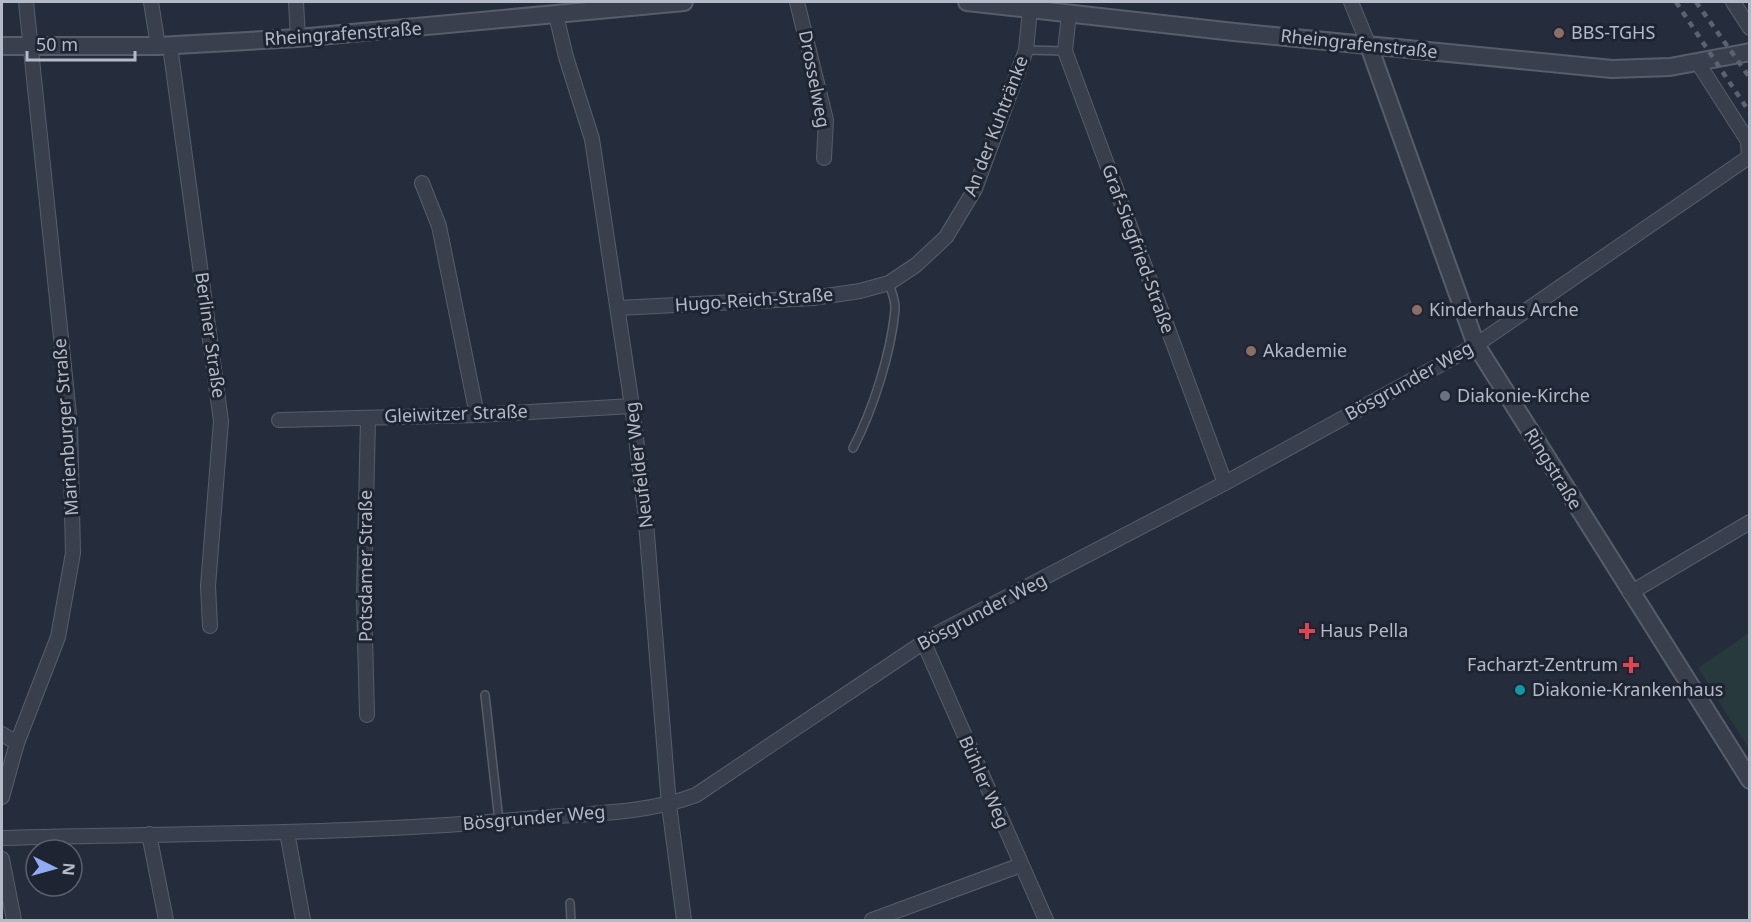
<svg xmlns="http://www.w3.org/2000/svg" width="1751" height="922" viewBox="0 0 1751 922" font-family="'Noto Sans',sans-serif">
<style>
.green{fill:#27393d}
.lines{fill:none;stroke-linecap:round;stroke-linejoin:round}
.service-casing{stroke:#575d6b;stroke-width:10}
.minor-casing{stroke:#575d6b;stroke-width:16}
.tertiary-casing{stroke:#575d6b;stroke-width:20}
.service{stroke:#393f4d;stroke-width:7}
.minor{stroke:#393f4d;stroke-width:14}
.tertiary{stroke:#393f4d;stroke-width:16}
.rail{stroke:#5b6273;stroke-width:4.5;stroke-dasharray:6 6;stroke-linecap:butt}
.education-dot{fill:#8d6e63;stroke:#1e2432;stroke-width:2}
.worship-dot{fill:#6b7280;stroke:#1e2432;stroke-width:2}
.health-dot{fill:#e0444e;stroke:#1e2432;stroke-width:2}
.culture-dot{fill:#0f9aa8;stroke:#1e2432;stroke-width:2}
.labels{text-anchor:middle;stroke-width:6;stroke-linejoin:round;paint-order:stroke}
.poi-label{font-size:18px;fill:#b5bac8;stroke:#1e2432;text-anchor:start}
.street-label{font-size:18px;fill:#b5bac8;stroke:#1e2432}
</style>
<rect width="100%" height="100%" fill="#252d3c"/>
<path class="green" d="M1749 633V749L1698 668Z"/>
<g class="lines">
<g class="service-casing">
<g id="service">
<path d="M1026 50 1065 51"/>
<path d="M853 448C873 410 891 353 895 310 896 301 891 291 889 283"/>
<path d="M485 695 499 821"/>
<path d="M570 903 571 920"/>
</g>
</g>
<g class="minor-casing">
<g id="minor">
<path d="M151 2 158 46"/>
<path d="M296 2 298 38"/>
<path d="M797 2 826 120 824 158"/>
<path d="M1351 2 1369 46"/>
<path d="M1733 2 1750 28"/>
<path d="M1069 14 1065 51 1225 483"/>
<path d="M556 15 566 57 592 139 632 406 645 510 669 805 684 920"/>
<path d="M170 46 221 421 208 586 210 626"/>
<path d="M422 183 439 226 477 415"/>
<path d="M618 308 813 298 860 291 889 283 916 265 946 237 975 189 1026 50 1030 9"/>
<path d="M279 420 477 415 632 406"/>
<path d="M1630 593 1750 522"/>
<path d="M924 643 1046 920"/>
<path d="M367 715 364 598 368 418"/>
<path d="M2 734 17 743"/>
<path d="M2 797 17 743 58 637 73 553 70 424 26 2"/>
<path d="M287 832 303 920"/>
<path d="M149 834 166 920"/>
<path d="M2 838C179 833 358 835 536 818 589 813 646 814 696 795L936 634 1225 483 1476 345 1749 157 1748 141 1698 63"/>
<path d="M2 859 14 920"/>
<path d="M872 920 1021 865"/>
</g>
</g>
<g class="tertiary-casing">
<g id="tertiary">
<path d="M967 2 1234 32 1612 69 1670 67 1750 52"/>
<path d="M2 46H158L298 38 684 2"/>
<path d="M1369 46 1476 345 1750 780"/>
</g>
</g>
<use href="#service" class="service"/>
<use href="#minor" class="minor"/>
<use href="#tertiary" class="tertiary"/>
<g class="rail">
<path d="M1676 2 1750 113"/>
<path d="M1696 2 1750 78"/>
</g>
</g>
<g class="education-dot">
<circle cx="1559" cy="33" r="6"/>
<circle cx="1417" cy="310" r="6"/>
<circle cx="1251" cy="351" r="6"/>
</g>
<circle class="worship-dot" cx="1445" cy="396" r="6"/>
<g class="health-dot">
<path d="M1304 622h6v6h6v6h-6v6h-6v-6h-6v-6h6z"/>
<path d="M1628 656h6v6h6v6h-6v6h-6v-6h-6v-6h6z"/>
</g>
<circle class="culture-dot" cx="1520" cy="690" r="6"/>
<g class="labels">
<g class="poi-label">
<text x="1571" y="39">BBS-TGHS</text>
<text x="1429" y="316">Kinderhaus Arche</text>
<text x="1263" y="357">Akademie</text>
<text x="1457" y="402">Diakonie-Kirche</text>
<text x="1320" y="637">Haus Pella</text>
<text x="1618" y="671" text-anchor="end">Facharzt-Zentrum</text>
<text x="1532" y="696">Diakonie-Krankenhaus</text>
</g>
<g class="street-label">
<text transform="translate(343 34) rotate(-4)" y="6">Rheingrafenstraße</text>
<text transform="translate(1359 44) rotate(6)" y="6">Rheingrafenstraße</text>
<text transform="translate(814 79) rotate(79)" y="6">Drosselweg</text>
<text transform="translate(996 126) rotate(-69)" y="6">An der Kuhtränke</text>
<text transform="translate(1138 249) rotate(70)" y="6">Graf-Siegfried-Straße</text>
<text transform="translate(754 300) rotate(-4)" y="6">Hugo-Reich-Straße</text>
<text transform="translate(210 335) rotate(82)" y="6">Berliner Straße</text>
<text transform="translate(1409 381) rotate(-29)" y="6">Bösgrunder Weg</text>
<text transform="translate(456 414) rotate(-2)" y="6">Gleiwitzer Straße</text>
<text transform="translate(66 427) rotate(-94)" y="6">Marienburger Straße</text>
<text transform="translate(639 465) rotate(-97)" y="6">Neufelder Weg</text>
<text transform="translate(1553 469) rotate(58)" y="6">Ringstraße</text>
<text transform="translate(366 566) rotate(-90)" y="6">Potsdamer Straße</text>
<text transform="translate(982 612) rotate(-28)" y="6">Bösgrunder Weg</text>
<text transform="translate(984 782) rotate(66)" y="6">Bühler Weg</text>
<text transform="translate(534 818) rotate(-5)" y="6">Bösgrunder Weg</text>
</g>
</g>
<rect width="1751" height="922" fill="none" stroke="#b5bac8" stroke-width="6"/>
<g transform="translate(54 868) rotate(95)"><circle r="28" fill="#1e2432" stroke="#5a606e" stroke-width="1.5"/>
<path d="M0-4.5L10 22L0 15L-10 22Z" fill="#8eabf3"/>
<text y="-9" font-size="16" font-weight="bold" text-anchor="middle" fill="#b5bac8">N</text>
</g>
<path d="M27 51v9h108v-9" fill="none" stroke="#b5bac8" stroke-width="3"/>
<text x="36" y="51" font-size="18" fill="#b5bac8" stroke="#1e2432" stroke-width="4.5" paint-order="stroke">50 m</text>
</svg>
